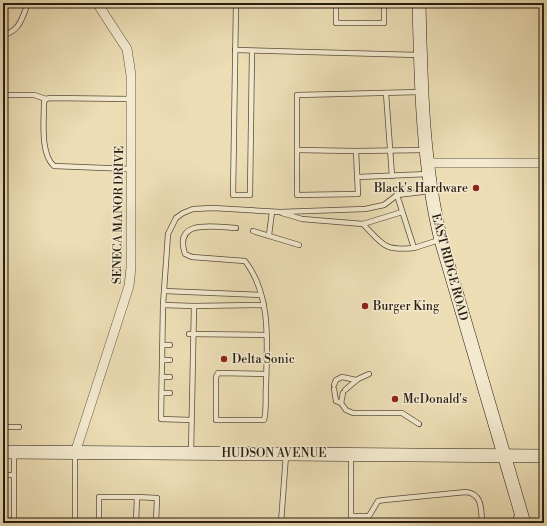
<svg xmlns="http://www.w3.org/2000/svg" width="547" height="526" viewBox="0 0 547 526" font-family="'Libre Bodoni',serif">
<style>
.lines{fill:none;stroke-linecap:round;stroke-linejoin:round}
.lane-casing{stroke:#584d3c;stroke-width:6}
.street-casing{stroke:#584d3c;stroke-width:10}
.secondary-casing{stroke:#261d14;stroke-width:14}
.lane{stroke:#f3e9ce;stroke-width:4.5}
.street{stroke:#f3e9ce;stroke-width:9}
.secondary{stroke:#f3e9ce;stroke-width:13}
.poi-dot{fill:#8f2418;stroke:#f3e9ce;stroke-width:1.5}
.labels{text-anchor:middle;stroke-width:3;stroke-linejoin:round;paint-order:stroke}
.poi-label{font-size:12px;fill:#261d14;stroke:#f3e9ce;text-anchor:start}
.street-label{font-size:12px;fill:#261d14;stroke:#f3e9ce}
</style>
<rect width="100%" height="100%" fill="#ecddb4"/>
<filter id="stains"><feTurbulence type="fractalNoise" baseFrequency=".005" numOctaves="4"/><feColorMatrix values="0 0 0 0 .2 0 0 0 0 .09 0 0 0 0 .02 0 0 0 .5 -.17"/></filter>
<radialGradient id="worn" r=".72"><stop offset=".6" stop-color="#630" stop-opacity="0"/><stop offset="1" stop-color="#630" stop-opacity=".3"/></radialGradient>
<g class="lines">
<g class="lane-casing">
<g id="lane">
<path d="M34 3H72"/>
<path d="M236 3 233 195H250L252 51"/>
<path d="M336 3V23H384V3"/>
<path d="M3 35C20 31 22 18 28 3"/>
<path d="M235 50 418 55"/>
<path d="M420 92 297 95V195L358 194 356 151 424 150"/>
<path d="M386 93 392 176"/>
<path d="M3 95H34L46 99"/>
<path d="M297 150 356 151"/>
<path d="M131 169 54 166C40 154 44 120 44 102L46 99 50 98 131 99"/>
<path d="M358 177 428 174"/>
<path d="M397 195 414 248 439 240"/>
<path d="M282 213 302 219 363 224 402 212"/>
<path d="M363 224C383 245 384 251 414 248"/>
<path d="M236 228C215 227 173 218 185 254L192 257 245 261C272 296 267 344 266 386 265 397 267 410 264 420H216V377L218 373 266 374"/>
<path d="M253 231 299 245"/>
<path d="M269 235 272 212"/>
<path d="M164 291 261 295"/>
<path d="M163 305 194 306 191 453"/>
<path d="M194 306 264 305"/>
<path d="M189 334 266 335"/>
<path d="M163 345H170"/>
<path d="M162 360H170"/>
<path d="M162 377H170"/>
<path d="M334 385 336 380 342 377 356 380"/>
<path d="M334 389 336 401 341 403"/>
<path d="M345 390 358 379 369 374"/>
<path d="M162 393H170"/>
<path d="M343 393 341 403 346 410 353 413H402L419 424"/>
<path d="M191 420 161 419 163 305 168 234 176 218 183 213 193 209 213 208 280 212 365 209 384 205 397 195 430 191"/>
<path d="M3 427H19"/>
<path d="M75 455V523"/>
<path d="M3 475H14"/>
<path d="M351 516H369L378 501 384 500 466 492C483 494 481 510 482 523"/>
<path d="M6 523 14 519V454"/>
<path d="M99 523V497H137"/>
<path d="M136 523 137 497 157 498 156 523"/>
<path d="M281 523 286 455"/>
<path d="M351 523V455"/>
<path d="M514 523 518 513"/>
</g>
</g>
<g class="street-casing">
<g id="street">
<path d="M426 163H544"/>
<path d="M75 453 129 286 131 268V75L127 49 97 3"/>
</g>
</g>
<g class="secondary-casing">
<g id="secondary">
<path d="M419 3C421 83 422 162 441 240L524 523"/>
<path d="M3 452 544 456"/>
</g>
</g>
<use href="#lane" class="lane"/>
<use href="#street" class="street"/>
<use href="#secondary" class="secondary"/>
</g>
<g class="poi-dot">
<circle cx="476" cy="188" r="4"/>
<circle cx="365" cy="306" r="4"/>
<circle cx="224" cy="359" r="4"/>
<circle cx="395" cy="399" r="4"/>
</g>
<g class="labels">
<g class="poi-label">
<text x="468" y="192" text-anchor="end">Black's Hardware</text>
<text x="373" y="310">Burger King</text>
<text x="232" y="363">Delta Sonic</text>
<text x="403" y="403">McDonald's</text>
</g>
<g class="street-label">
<text transform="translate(118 215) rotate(-89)" y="4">SENECA MANOR DRIVE</text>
<text transform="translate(450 267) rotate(75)" y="4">EAST RIDGE ROAD</text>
<text x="274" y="457">HUDSON AVENUE</text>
</g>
</g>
<rect width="547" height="526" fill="none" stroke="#ecddb4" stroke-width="16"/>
<rect x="4" y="4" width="539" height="518" fill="none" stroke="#261d14" stroke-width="2"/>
<rect x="8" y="8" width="531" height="510" fill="none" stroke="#261d14"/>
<rect width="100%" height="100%" filter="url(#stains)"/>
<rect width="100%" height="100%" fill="url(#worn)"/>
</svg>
